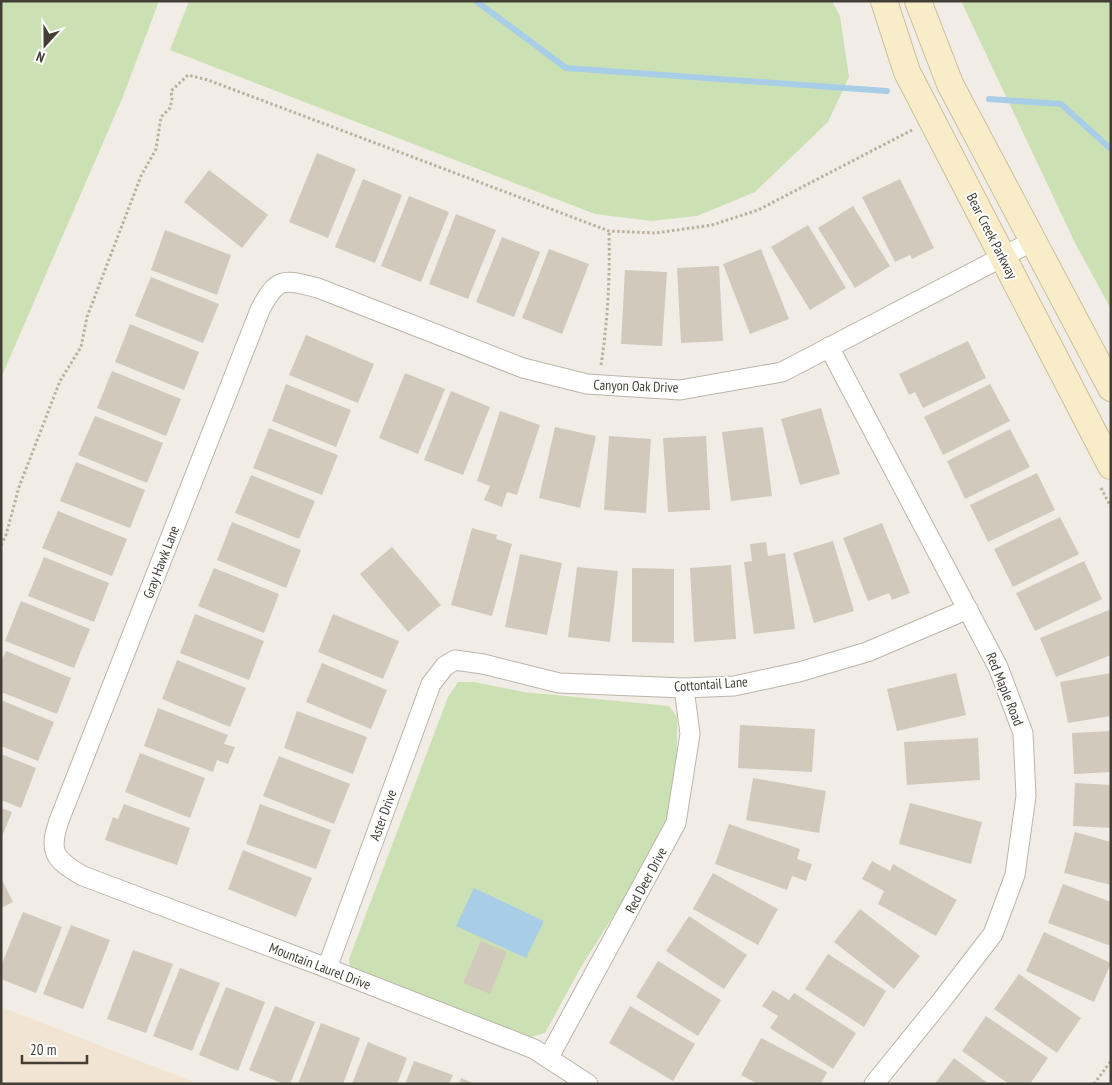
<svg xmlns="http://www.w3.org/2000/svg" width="1112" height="1085" viewBox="0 0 1112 1085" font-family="'PT Sans Narrow',sans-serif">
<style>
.commercial{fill:#f1e4d3}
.green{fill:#cce1b3}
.water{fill:#a8cde7}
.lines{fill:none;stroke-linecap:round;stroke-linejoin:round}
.stream{stroke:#a8cde7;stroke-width:6}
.building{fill:#d1c9bc}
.street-casing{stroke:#bbb5a9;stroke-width:21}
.secondary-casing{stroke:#cbbf9a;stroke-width:28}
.path{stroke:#bbb09c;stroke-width:3;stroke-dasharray:2.5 2.5;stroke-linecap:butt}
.street{stroke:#fff;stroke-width:19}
.secondary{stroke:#f8edc8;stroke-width:26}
.labels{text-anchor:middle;stroke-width:4;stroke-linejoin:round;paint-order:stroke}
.street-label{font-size:14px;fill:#423e36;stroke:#fff}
</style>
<rect width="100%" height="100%" fill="#f1ede6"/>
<path class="commercial" d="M1 1007 199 1084H1Z"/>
<g class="green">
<path d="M1 1H159L122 99 1 378Z"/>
<path d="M189 1H832L840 16 849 77 828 122 755 192 697 216 651 221 595 214 170 50Z"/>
<path d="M961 1H1111V309L1075 243Z"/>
<path d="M458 682H474L524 692 669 706 677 717V750L669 821 645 866 581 967 545 1033 528 1038 350 968 349 959 448 697Z"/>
</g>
<path class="water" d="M474 888 544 921 526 958 456 926Z"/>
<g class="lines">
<g class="stream">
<path d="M476 1 566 68 887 91"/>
<path d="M989 99 1061 104 1111 149"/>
</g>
</g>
<g class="building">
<path d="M317 153 356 169 328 238 289 222Z"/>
<path d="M209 170 268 215 242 248 184 202Z"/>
<path d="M363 179 402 195 375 263 335 247Z"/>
<path d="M900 179 934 248 912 259 910 255 895 262 862 197Z"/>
<path d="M409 196 449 212 421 282 381 266Z"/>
<path d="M853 206 890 266 855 288 818 228Z"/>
<path d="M456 214 496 230 468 299 429 284Z"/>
<path d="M808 225 846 288 810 310 771 247Z"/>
<path d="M165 230 231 255 217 295 151 270Z"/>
<path d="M502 237 540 252 514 317 476 302Z"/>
<path d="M549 249 589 264 562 334 522 318Z"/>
<path d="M761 249 789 319 750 334 723 264Z"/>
<path d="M719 266 723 341 681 343 677 268Z"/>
<path d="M625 270 667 272 662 346 621 344Z"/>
<path d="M151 277 219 304 203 343 135 316Z"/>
<path d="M130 324 199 352 184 390 115 362Z"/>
<path d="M306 335 374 364 358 403 289 375Z"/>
<path d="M968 341 986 378 923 408 915 392 909 395 899 374Z"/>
<path d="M112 371 181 399 166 436 97 408Z"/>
<path d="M405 373 445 389 418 454 379 438Z"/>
<path d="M286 384 351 410 336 447 272 421Z"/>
<path d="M990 384 1010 421 943 455 924 417Z"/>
<path d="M451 391 490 407 463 475 424 460Z"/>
<path d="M821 408 840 474 800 485 781 419Z"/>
<path d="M500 411 540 425 517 495 507 492 502 507 484 500 490 486 477 481Z"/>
<path d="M95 416 163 443 147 483 78 455Z"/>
<path d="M555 427 596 436 580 508 539 498Z"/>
<path d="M763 427 772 496 731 501 722 432Z"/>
<path d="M269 428 338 455 322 495 253 468Z"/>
<path d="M1010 429 1030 467 965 499 947 461Z"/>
<path d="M609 436 651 439 646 513 604 510Z"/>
<path d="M706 436 710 510 668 512 663 438Z"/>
<path d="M76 462 145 490 130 528 60 501Z"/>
<path d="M1037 473 1055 510 988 542 970 505Z"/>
<path d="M251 475 315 501 299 539 235 513Z"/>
<path d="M58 511 127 539 112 576 42 548Z"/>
<path d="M1060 517 1079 554 1013 587 994 549Z"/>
<path d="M232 522 301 550 286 588 217 560Z"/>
<path d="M882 523 910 593 892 600 889 593 868 601 843 538Z"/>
<path d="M472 528 497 535 496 539 512 544 492 616 451 605Z"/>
<path d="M833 541 854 611 814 623 793 553Z"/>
<path d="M766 542 768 556 785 553 795 629 754 634 744 562 752 561 750 544Z"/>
<path d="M392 547 441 605 408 632 360 574Z"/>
<path d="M520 554 562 563 547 635 505 627Z"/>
<path d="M44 557 109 583 94 622 28 596Z"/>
<path d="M1084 561 1102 599 1035 631 1016 593Z"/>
<path d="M731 565 736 639 694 642 690 568Z"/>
<path d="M577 567 618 571 610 642 568 637Z"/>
<path d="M214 568 279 594 264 633 198 606Z"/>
<path d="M632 568 674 569V643L632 642Z"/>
<path d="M21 601 90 629 74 668 5 641Z"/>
<path d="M1109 610 1111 615V655L1056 677 1040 638Z"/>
<path d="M195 614 264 641 249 680 180 653Z"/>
<path d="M333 614 399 641 383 679 318 652Z"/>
<path d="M6 651 71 678 57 714 1 692V663Z"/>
<path d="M177 660 246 688 230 727 162 699Z"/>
<path d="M322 663 387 690 371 729 306 702Z"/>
<path d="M956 673 966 715 897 731 887 689Z"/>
<path d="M1111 673V716L1068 723 1060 682Z"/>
<path d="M1 700 54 722 38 761 1 746Z"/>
<path d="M158 708 228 735 224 744 235 747 228 764 217 760 213 772 144 746Z"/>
<path d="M297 711 367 737 353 774 284 748Z"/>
<path d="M740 725 815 729 812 772 738 768Z"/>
<path d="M1111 731V772L1074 774 1072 733Z"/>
<path d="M978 738 980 780 907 785 904 742Z"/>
<path d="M140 753 205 778 190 818 125 792Z"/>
<path d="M1 754 36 768 21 808 1 800Z"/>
<path d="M279 756 350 784 334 824 263 796Z"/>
<path d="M753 778 826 791 819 833 746 820Z"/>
<path d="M1075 783 1111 785V828L1073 826Z"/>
<path d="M910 803 982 822 971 864 899 844Z"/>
<path d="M124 804 190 828 177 865 105 840 113 817 118 819Z"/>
<path d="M260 804 331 830 316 869 246 844Z"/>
<path d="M1 808 12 812 1 839Z"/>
<path d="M729 824 800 849 797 859 812 864 806 881 792 876 787 890 715 864Z"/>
<path d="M1075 832 1111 842V885L1064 873Z"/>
<path d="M243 850 312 878 296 917 228 889Z"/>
<path d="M872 861 890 871 893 864 957 900 936 936 878 904 884 891 862 879Z"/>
<path d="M713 873 778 909 758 945 693 909Z"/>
<path d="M1 878 13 902 1 908Z"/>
<path d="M1063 884 1111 902V946L1048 923Z"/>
<path d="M860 909 920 956 894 989 834 942Z"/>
<path d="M23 912 62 927 36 993 1 979V966Z"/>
<path d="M689 916 747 955 724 989 666 951Z"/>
<path d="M71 925 110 940 83 1009 43 994Z"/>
<path d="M1044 932 1111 963 1094 1002 1026 971Z"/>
<path d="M481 941 507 952 490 994 463 983Z"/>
<path d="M133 950 173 964 146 1033 107 1019Z"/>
<path d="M828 954 886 991 864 1027 805 989Z"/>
<path d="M658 961 721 1000 698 1036 636 997Z"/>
<path d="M180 968 220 983 192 1051 153 1036Z"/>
<path d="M1019 974 1081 1018 1057 1053 994 1009Z"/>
<path d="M226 987 265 1002 238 1071 199 1055Z"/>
<path d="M773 990 789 1000 794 993 856 1033 833 1069 770 1028 778 1016 762 1006Z"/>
<path d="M275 1006 315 1022 290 1084H284L249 1070Z"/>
<path d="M630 1006 695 1044 673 1081 609 1043Z"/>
<path d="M986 1016 1048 1058 1030 1084H1009L962 1051Z"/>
<path d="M321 1023 360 1038 343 1084H298Z"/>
<path d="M761 1038 827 1072 821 1084H758L741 1075Z"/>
<path d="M368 1042 407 1058 397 1084H352Z"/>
<path d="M954 1058 989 1084H935Z"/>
<path d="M414 1061 453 1075 449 1084H405Z"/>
<path d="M461 1078 475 1084H459Z"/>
</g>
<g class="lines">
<g class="street-casing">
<g id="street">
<path d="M829 347 998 667 1023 733 1026 796 1015 875 993 934 942 1000 874 1084"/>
<path d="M327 968 431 684 445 666 455 660 483 664 559 683 684 688 734 686 799 672 867 652 968 609"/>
<path d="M549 1057 676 823 690 734 684 688"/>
<path d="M588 1084 534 1049 327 968 83 876C53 859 48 851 60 818L260 310C277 277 283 279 318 288L523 368 587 384 680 390 782 372 1033 241"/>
</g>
</g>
<g class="secondary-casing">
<g id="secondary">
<path d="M884 1 907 72 1111 466"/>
<path d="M918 1 950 84 1111 388"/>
</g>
</g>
<g class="path">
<path d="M601 365C608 319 610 277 609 231"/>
<path d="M1101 488 1111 507"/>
<path d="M1 545 6 535 19 487 60 381 81 347 87 317 141 176 156 149 161 117 170 108 172 99 171 91 188 75 208 80 609 231 656 233 712 225 758 210 912 130"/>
<path d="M1094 1084 1111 1061"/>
</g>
<use href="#street" class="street"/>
<use href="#secondary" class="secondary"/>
</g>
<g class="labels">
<g class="street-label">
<text transform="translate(992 236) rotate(63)" y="5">Bear Creek Parkway</text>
<text transform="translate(636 386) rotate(2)" y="5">Canyon Oak Drive</text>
<text transform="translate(161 562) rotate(-69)" y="5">Gray Hawk Lane</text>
<text transform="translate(711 684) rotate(-4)" y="5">Cottontail Lane</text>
<text transform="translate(1005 689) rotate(68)" y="5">Red Maple Road</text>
<text transform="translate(383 815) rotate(-70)" y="5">Aster Drive</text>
<text transform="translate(646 880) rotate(-62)" y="5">Red Deer Drive</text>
<text transform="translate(320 966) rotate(21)" y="5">Mountain Laurel Drive</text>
</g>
</g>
<rect width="1112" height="1085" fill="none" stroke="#423e36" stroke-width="5"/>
<g transform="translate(45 45) rotate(201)" stroke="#ffffff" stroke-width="4" paint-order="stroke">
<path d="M0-4L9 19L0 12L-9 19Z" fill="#423e36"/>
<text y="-8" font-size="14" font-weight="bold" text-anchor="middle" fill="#423e36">N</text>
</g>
<path d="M22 1055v8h65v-8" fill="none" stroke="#423e36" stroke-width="2.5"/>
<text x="30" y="1055" font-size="15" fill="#423e36" stroke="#ffffff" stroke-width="4" paint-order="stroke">20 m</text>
</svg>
